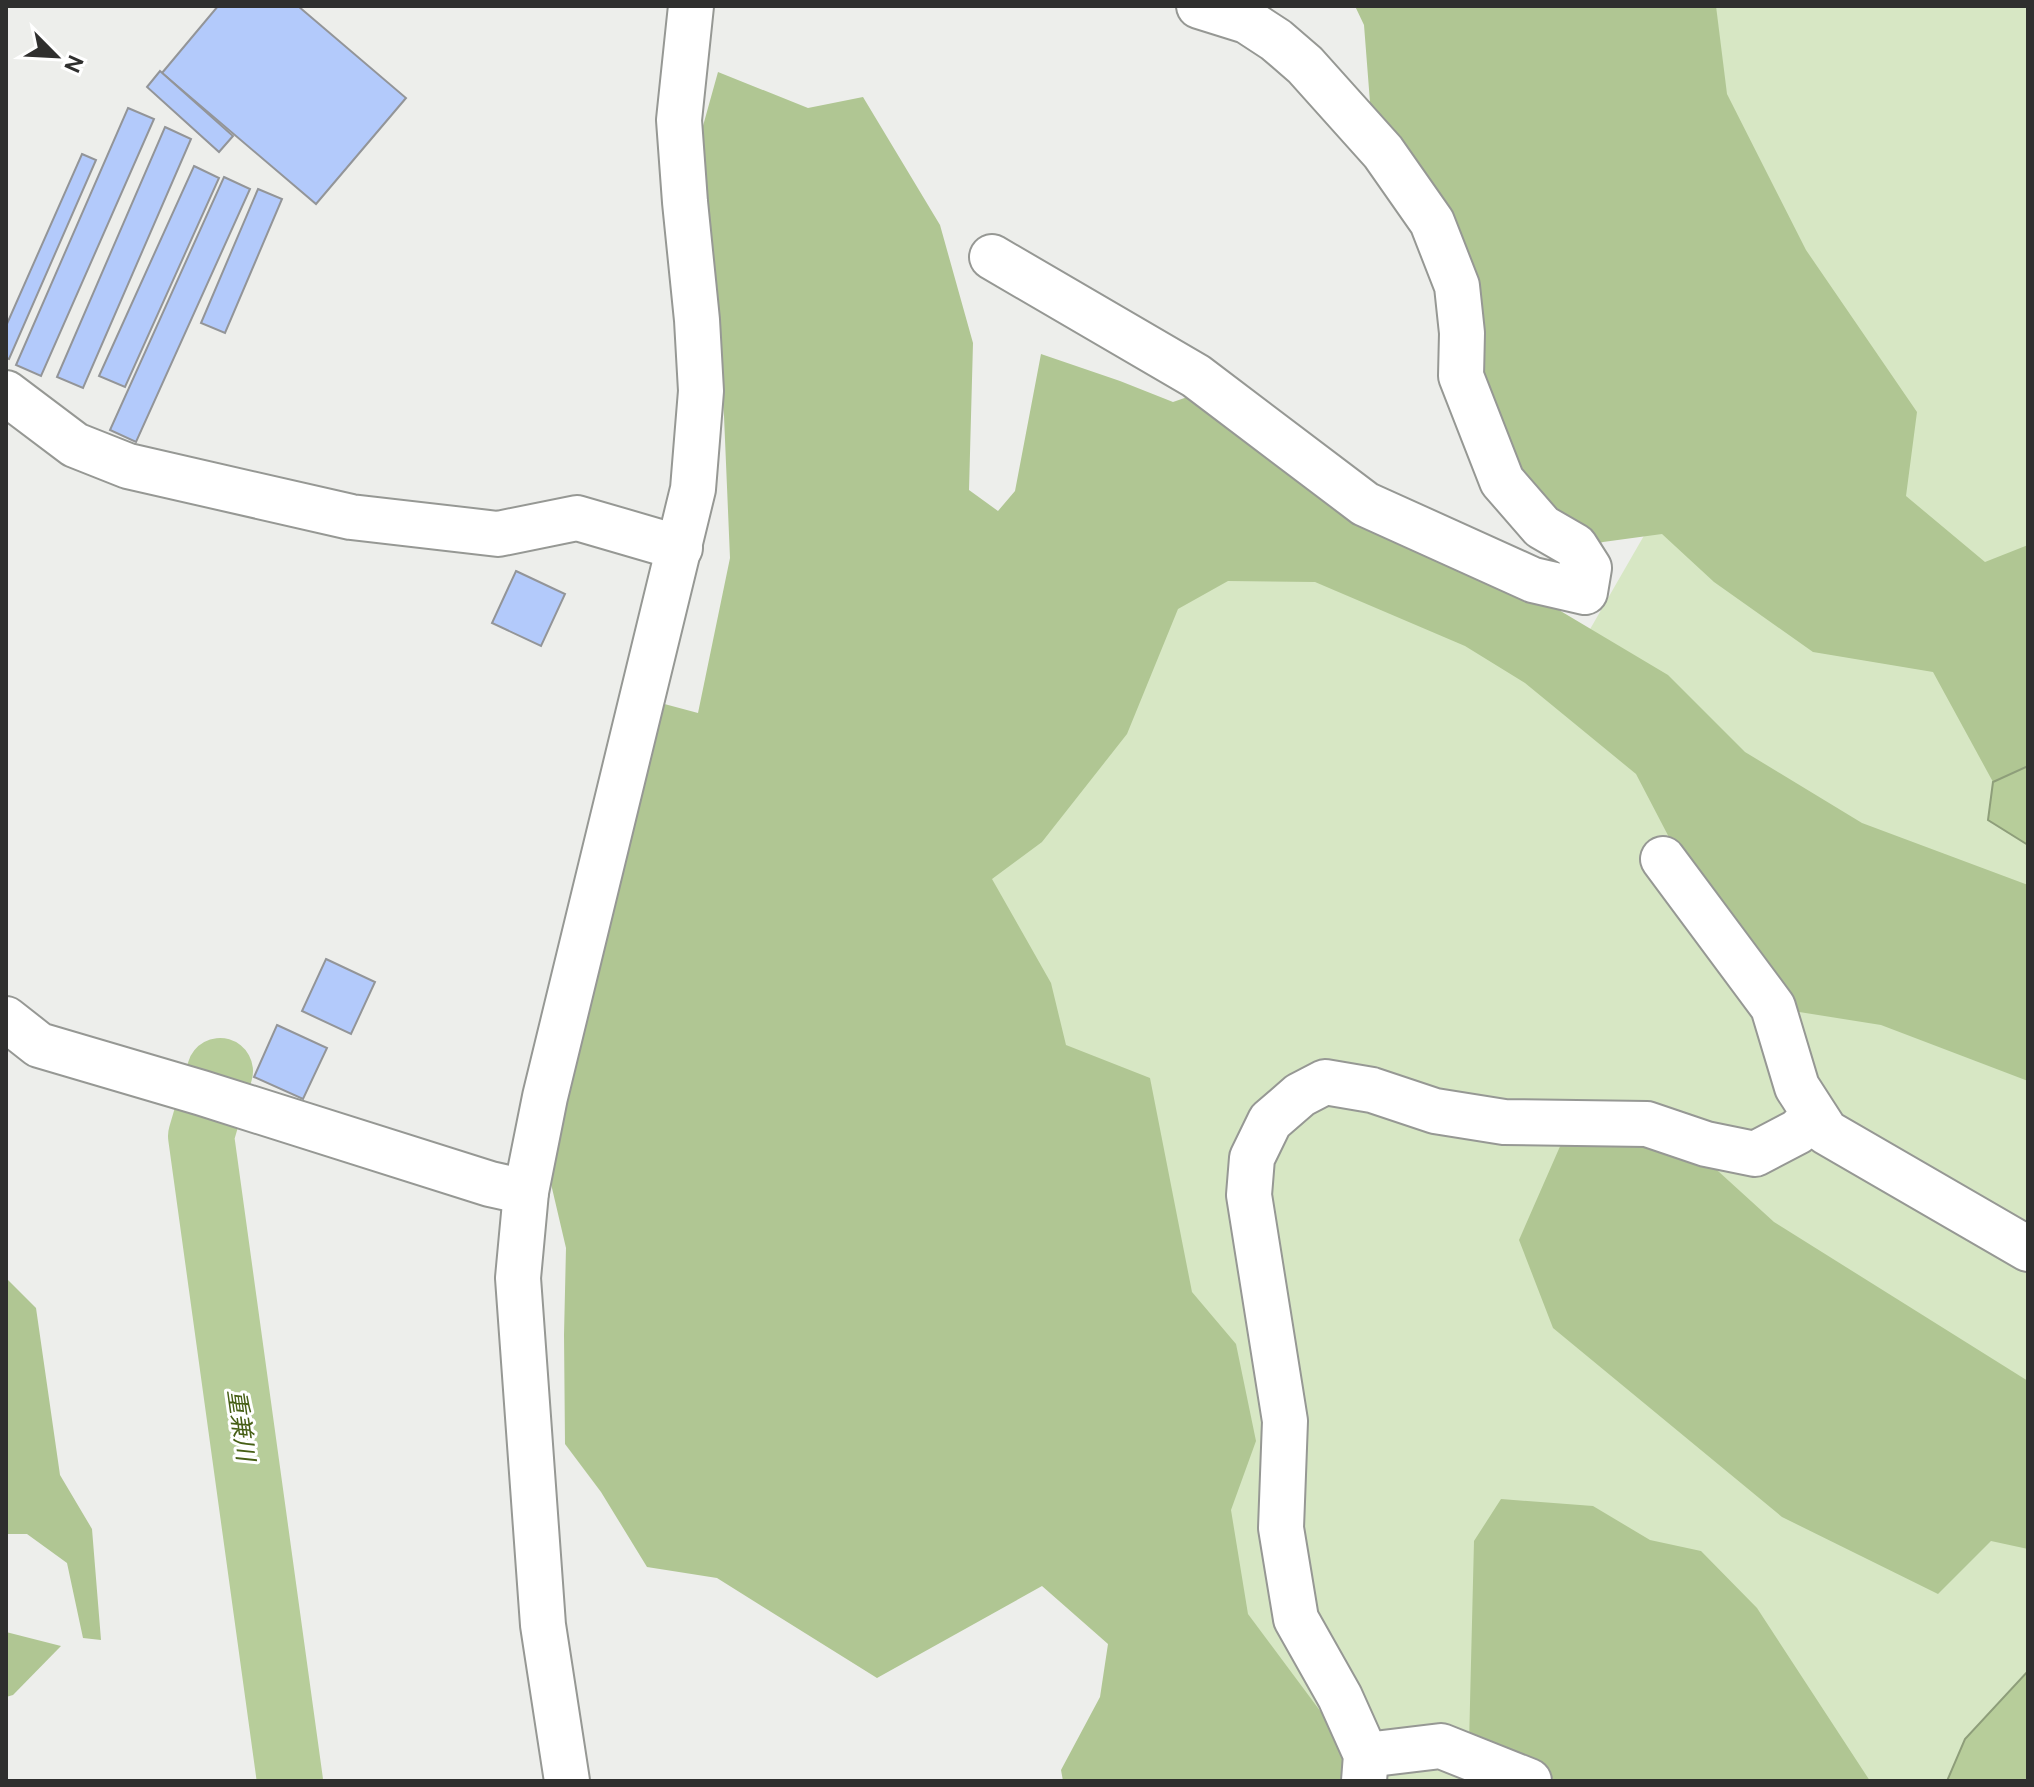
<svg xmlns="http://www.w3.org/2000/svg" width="2034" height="1787" viewBox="0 0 2034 1787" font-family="'DM Sans','Noto Sans JP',sans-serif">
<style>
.green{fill:#d7e7c4}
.forest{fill:#b0c693}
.water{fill:#b7cd9a;stroke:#8e9e7a;stroke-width:2}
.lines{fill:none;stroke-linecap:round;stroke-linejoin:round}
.river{stroke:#b7cd9a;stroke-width:66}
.building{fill:#b3cafb;stroke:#939598;stroke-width:2}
.minor-casing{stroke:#969894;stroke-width:48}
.minor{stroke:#fff;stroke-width:44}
.labels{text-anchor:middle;stroke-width:6;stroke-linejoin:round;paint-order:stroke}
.water-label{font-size:24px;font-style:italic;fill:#465f15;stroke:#fff}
</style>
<rect width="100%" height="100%" fill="#edeeeb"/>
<path class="green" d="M1648 6H2028V1781H1264L951 873 1164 570 1269 542 1574 657 1762 331Z"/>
<g class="forest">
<path d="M1355 6H1716L1727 94 1806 250 1917 412 1906 496 1985 562 2028 545V766L1993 782 1933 672 1813 652 1714 582 1662 534 1603 542 1588 547 1505 481 1460 285 1372 128 1364 25Z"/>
<path d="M718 72 808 108 863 97 940 225 973 343 969 490 998 511 1015 491 1041 354 1120 381 1173 402 1196 394 1668 675 1745 752 1862 823 2028 885V1081L1881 1025 1793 1011 1685 868 1636 774 1525 683 1465 646 1315 582 1228 581 1178 609 1127 734 1042 842 992 879 1051 983 1066 1045 1150 1078 1192 1292 1236 1344 1256 1441 1231 1510 1248 1614 1344 1743 1358 1781H1063L1061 1770 1100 1697 1108 1644 1042 1586 877 1678 717 1578 647 1567 601 1492 565 1444 564 1335 566 1248 548 1171 657 702 698 713 730 558 724 416 701 133Z"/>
<path d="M1565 1135 1642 1138 1707 1161 1774 1222 2028 1381V1549L1991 1541 1938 1594 1782 1517 1553 1328 1519 1240Z"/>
<path d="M6 1278 36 1308 60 1475 92 1529 101 1640 83 1638 67 1563 27 1534H6Z"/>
<path d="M1501 1499 1593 1506 1650 1540 1701 1551 1757 1608 1870 1781H1558L1469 1744 1474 1541Z"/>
<path d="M6 1632 61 1646 13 1695 6 1697Z"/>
</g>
<g class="water">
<path d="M2028 766V845L1988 820 1993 782Z"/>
<path d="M2028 1671V1781H1947L1965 1739Z"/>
</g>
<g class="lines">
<path class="river" d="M220 1071 201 1136 290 1781"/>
</g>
<g class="building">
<path d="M218 6H298L406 98 316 204 162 73Z"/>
<path d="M160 71 233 136 219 152 147 87Z"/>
<path d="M128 108 154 119 41 376 16 365Z"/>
<path d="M165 127 191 139 83 388 57 377Z"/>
<path d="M82 154 96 160 9 359 6 358V326Z"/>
<path d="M194 166 219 178 125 387 99 376Z"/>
<path d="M224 177 250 189 136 442 110 430Z"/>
<path d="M258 189 282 199 225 333 201 323Z"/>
<path d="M516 571 565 594 541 646 492 623Z"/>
<path d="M326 959 375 982 351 1034 302 1011Z"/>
<path d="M277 1025 327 1048 303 1099 254 1077Z"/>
</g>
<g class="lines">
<g class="minor-casing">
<g id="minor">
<path d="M992 257 1196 376 1365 504 1533 580 1585 592 1589 568 1575 546 1542 527 1502 481 1461 376 1462 333 1457 286 1432 222 1383 152 1305 65 1276 40 1247 21 1199 6"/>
<path d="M6 393 75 445 128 466 351 517 498 534 577 518 680 548"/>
<path d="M1663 859 1773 1007 1797 1087 1826 1132 2028 1249"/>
<path d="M6 1019 39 1045 202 1093 490 1184 526 1192"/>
<path d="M1366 1755 1441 1746 1529 1781"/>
<path d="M567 1781 543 1625 518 1278 526 1192 545 1097 693 489 701 391 697 320 685 202 679 120 691 6"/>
<path d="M1364 1781 1366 1755 1340 1697 1296 1619 1281 1528 1285 1421 1249 1195 1252 1158 1270 1121 1300 1095 1325 1082 1372 1090 1435 1111 1504 1122 1647 1124 1706 1144 1755 1154 1797 1132 1814 1116"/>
</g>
</g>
<use href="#minor" class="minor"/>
</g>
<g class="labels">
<g class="water-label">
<text transform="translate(241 1425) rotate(82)" y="8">重兼川</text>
</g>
</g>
<rect width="2034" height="1787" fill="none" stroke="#2f2f2e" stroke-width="16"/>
<g transform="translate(56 56) rotate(114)" stroke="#ffffff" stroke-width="6" paint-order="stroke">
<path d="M0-6L14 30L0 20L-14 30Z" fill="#2f2f2e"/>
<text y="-12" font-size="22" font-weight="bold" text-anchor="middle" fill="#2f2f2e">N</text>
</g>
</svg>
